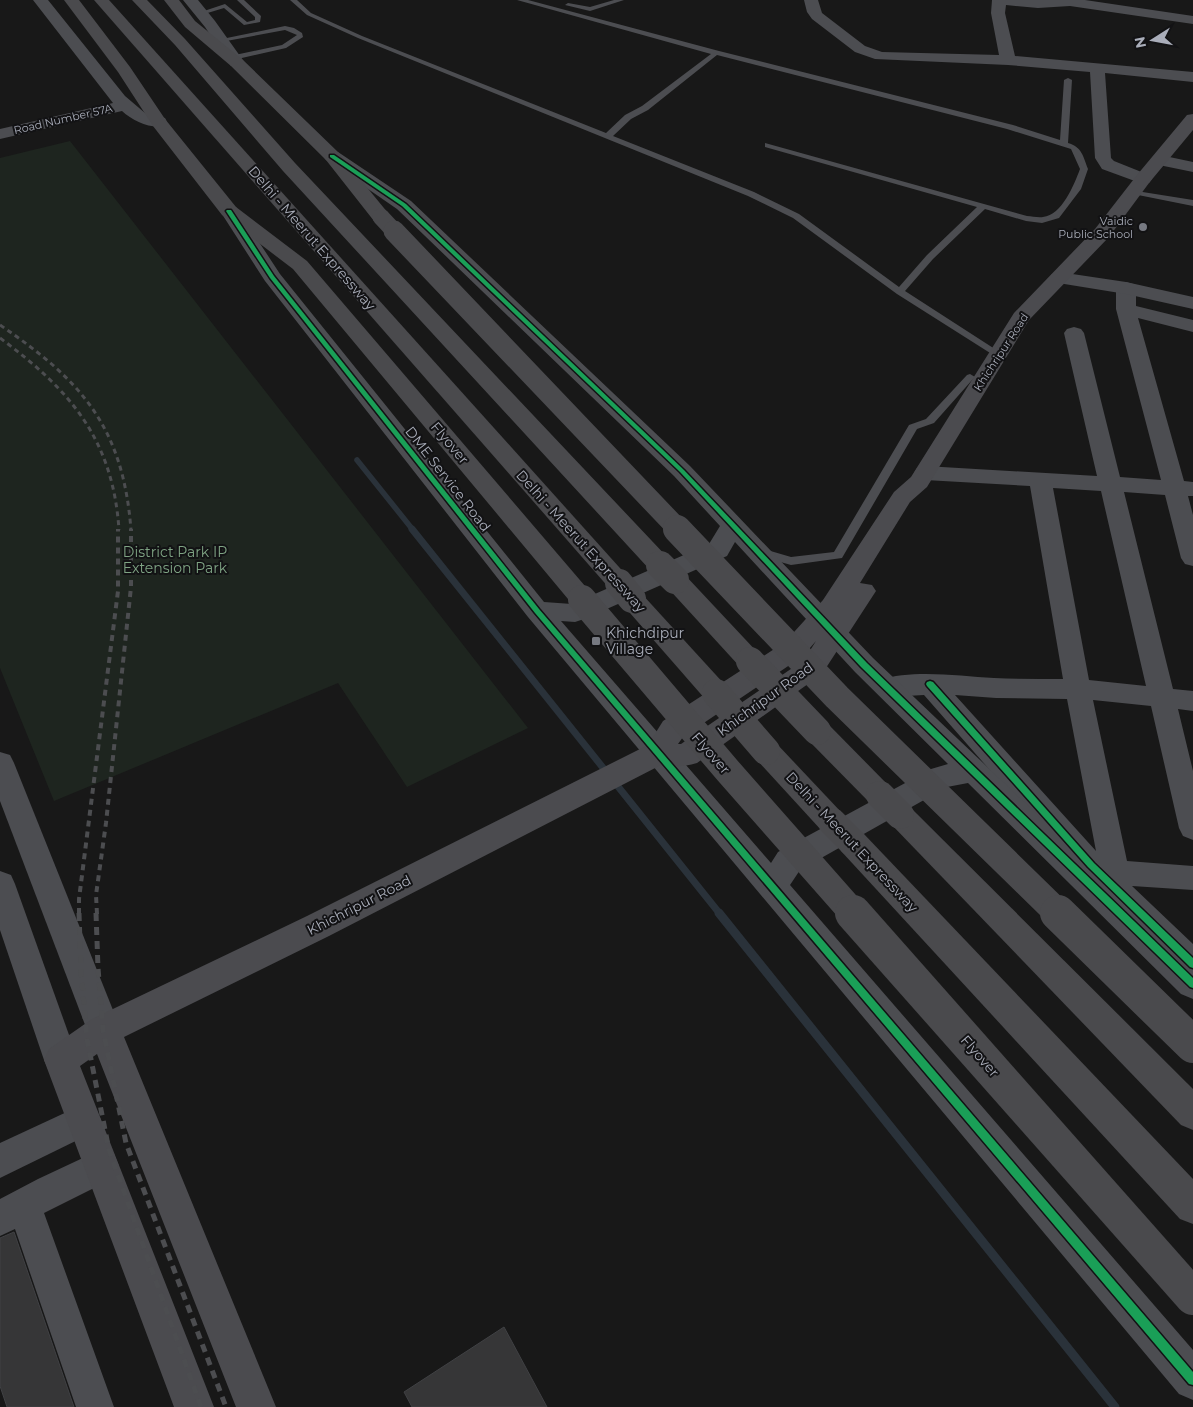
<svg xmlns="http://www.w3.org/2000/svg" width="1193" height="1407" viewBox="0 0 1193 1407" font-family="Montserrat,sans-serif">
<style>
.green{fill:#1e251f}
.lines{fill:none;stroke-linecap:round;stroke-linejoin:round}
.stream-far2{stroke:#2a323a;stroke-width:5.5}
.stream-far1{stroke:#2a323a;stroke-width:7}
.stream{stroke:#2a323a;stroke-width:9}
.building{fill:#363637;stroke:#404144}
.service{fill:#4c4d51;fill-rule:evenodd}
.minor{fill:#4c4d51;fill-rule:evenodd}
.tertiary{fill:#4c4d51;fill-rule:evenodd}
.secondary{fill:#4b4b4f;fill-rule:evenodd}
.trunk{fill:#4a4a4d;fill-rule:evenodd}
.motorway{fill:#4a4a4d;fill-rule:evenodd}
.rail-far2{stroke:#4c4d50;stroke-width:3;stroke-dasharray:5 4;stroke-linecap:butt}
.rail-far1{stroke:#4c4d50;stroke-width:4;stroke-dasharray:6 5;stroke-linecap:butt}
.rail{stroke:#4c4d50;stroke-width:5;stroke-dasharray:8 6;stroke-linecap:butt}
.trunk-bridge-far3{stroke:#4a4a4d;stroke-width:17}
.trunk-bridge-far2{stroke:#4a4a4d;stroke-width:21}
.trunk-bridge-far1{stroke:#4a4a4d;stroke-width:28}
.trunk-bridge{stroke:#4a4a4d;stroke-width:36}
.motorway-bridge{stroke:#4a4a4d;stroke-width:28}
.cycleway-casing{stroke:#121214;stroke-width:3}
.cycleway{fill:#1a9f57;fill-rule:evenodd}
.poi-dot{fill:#767981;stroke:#121214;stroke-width:2}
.labels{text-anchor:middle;stroke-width:4;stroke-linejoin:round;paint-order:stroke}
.far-street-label{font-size:11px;fill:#a9adb9;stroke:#121214}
.far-poi-label{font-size:11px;fill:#a9adb9;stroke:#121214;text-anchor:end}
.street-label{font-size:14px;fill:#a9adb9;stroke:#121214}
.park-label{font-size:14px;fill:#7fa484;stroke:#121214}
.poi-label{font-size:14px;fill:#a9adb9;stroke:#121214;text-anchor:start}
</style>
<rect width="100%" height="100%" fill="#181818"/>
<path class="green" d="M70 141 528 728 407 787 338 683 54 801 0 668V158Z"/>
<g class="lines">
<path class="stream-far2" d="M357 460 413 530"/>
<path class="stream-far1" d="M412 529 720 914"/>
<path class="stream" d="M719 913 1115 1407"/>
</g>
<g class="building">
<path d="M14 1232 74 1407H7L0 1386V1238Z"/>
<path d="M504 1327 547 1407H412L404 1392Z"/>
</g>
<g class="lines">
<g class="service">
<path d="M237 0H244L261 16 260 22 244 25 224 8 201 15 198 13 225 4 247 22 255 20V17Z"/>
<path d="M290 0H297L311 13 362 36 606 133 625 115 642 106 711 54 517 0H528L719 51 1013 125 1060 140 1064 80 1068 78 1072 80 1068 143C1082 147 1083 156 1088 169L1081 189 1059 218 1042 223 1026 221 985 209 933 259 905 291 1001 353V357L998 358 897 294 793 218 748 196 358 38 307 15ZM717 55 1007 129 1071 149 1080 169C1074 185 1062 215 1043 217 1038 218 1032 216 1027 216L765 143V147L977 207 927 255 899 287 799 214 754 192 613 136 631 119 648 110Z"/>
<path d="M614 0H624L590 11 565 5 568 3 590 7Z"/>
<path d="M285 26 294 28 302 33 303 37 286 48 233 60 229 58 230 56 282 45 297 35 285 30 221 42 217 40Z"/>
<path d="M1130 190 1193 200V206L1133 194 1129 192Z"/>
<path d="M970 374 975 377 973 379 934 423 917 429 842 558 791 565 756 555 754 552 760 548 791 557 834 552 909 425 926 419 967 375Z"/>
</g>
<g class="minor">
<path d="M804 0H818L822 13 865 46 882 52 999 55 991 13 992 0H1085L1193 16V24L1070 6 1038 8 1006 5 1005 13 1015 56 1193 72V82L1105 73 1111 158 1114 161 1149 175 1152 179 1149 183 1143 184 1102 169 1095 158 1090 72 1008 65 875 59 855 52 812 19 807 12Z"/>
<path d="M1160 155 1193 162V172L1154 164 1152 160 1154 156Z"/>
<path d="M1126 282 1133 284 1136 288V306L1193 320V332L1138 318 1184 481 1193 482V496H1188L1193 515V566L1185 564 1181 558 1165 495 1124 492 1173 689 1193 691V711L1178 709 1193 771V840L1183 836 1179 828 1151 706 1093 700 1127 861 1193 866V890L1132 886 1193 944V978L1182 974 1081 874 924 695 888 697 879 694 875 687 879 680C914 669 958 676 994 678 1017 679 1040 679 1063 679L1030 486 925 480 917 478 914 473 917 468 925 466 1097 476 1064 333 1067 329 1074 327 1081 329 1084 333 1120 477 1161 480 1116 309V288L1119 284ZM1053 488 1101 491 1146 686 1089 680ZM955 695 996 698 1067 699 1096 851Z"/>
<path d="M84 1104 96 1109 101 1120 96 1131 0 1178V1143Z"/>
<path d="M102 1149 114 1154 119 1166 114 1178 44 1213 114 1407H76L15 1229 0 1236V1199L38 1179Z"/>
</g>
<g class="tertiary">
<path d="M33 0H48L125 96 145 113 165 118 167 122 165 126C150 129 133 121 122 111L0 139V129L113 103Z"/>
<path d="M183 0H198L215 21 245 63 243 66H231L205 27Z"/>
<path d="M332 151 338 152 411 201 690 466 873 658 1193 963V999L1181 994 968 783 947 787 800 870 790 885 1193 1350V1400L1179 1394 528 617 265 281 220 211 222 207 229 205 236 207 280 274 544 602 572 604 709 544 720 526 674 476 397 209 326 160 323 156 326 152ZM735 542 855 672 948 764 931 769 778 852 771 863 561 621 575 622 584 619 727 556Z"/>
<path d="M1059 272 1126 282 1193 297V309L1126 294 1052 282 1049 278 1052 274Z"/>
<path d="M0 752 10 755 14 763 121 1030 116 1041 104 1045 92 1041 87 1030 0 801Z"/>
<path d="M0 871 11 875 15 884 78 1060 73 1071 61 1076 49 1071 44 1060 0 930Z"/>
</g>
<path class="secondary" d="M1193 114V130L1149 183 1109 237 1029 320 927 487 910 502 860 583 872 585 876 591 822 674 697 763C684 767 674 767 661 765L329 936 124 1037 276 1407H236L97 1054 80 1066 214 1407H174L44 1060 49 1049 92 1019 307 916 648 745 663 721 785 642 823 600 894 492 911 477 1014 313 1095 229 1137 175 1187 115ZM816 641 804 660 681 744H678L683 737 803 656Z"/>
<g class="trunk">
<path d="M64 0H79L130 67 165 119 236 207 307 261 591 593 595 599 591 605 582 608 573 605 293 269 222 215 153 126 118 72Z"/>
<path d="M164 0H179L195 21 243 60 338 152 388 213 390 217 388 221 381 223 374 221 326 160 231 66 185 27Z"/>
</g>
<g class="motorway">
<path d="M94 0H109L628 577 632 583 628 589 619 592 610 589Z"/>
<path d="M132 0H147L185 39 295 163 669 559 672 565 669 571 660 574 651 571 283 171 175 45Z"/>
<path d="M675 571 684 574 759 654 763 661 759 668 750 671 741 668 666 586 662 580 666 574Z"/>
<path d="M632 590 641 593 726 686 730 693 726 700 716 703 706 700 623 605 619 599 623 593Z"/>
<path d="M817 720 827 723 890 787 895 795 890 803 880 807 870 803 807 739 803 731 807 723Z"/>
<path d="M766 740 776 743 842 813 847 822 842 831 832 834 822 831 756 759 752 751 756 743Z"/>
<path d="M900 803 910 807 1193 1089V1130L1181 1125 890 823 885 815 890 807Z"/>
<path d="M852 830 863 833 1193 1179V1224L1180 1219 841 851 837 842 841 833Z"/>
</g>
<g class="rail-far2">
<path d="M0 325C82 381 123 427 131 530"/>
<path d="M0 338C70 390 113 439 119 530"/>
</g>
<g class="rail-far1">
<path d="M79 914V899L118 591V529"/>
<path d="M97 914 96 895 106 823 131 587V529"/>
</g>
<g class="rail">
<path d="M79 913 81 971 87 1039 109 1150 201 1407"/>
<path d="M96 913 98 968 103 1030 126 1143 226 1407"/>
</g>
<path class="trunk-bridge-far3" d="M381 217 395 232"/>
<path class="trunk-bridge-far2" d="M394 231 679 530"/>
<g class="trunk-bridge-far1">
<path d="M677 529 837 697 1059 914"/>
<path d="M582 599 728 771 854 914"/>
</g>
<g class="trunk-bridge">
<path d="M853 913 1193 1297"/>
<path d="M1058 913 1193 1045"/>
</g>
<g class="motorway-bridge">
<path d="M660 565 675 580"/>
<path d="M619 583 632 599"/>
<path d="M750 661 817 731"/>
<path d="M716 693 766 751"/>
<path d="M880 795 900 815"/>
<path d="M832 822 852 842"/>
</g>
<g class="cycleway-casing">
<g id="cycleway">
<path d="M330 155H334L406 204 684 470 867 663 1193 978V988L1190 987 861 667 680 472 402 206 330 157Z"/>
<path d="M227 210H231L274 276 539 609 1193 1372V1385L1189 1384 535 613 270 278 226 211Z"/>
<path d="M930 681 933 682 1094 863 1193 958V968L1190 967 1088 867 927 686 926 684 927 682Z"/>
</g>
</g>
<use href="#cycleway" class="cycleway"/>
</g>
<g class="poi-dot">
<circle cx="1143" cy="227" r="5"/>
<rect x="591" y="636" width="10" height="10" rx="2.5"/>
</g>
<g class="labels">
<g class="far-street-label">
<text transform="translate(63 119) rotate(-13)" y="4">Road Number 57A</text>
<text transform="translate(1001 352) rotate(-57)" y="4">Khichripur Road</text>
</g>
<g class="far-poi-label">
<text x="1133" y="225">Vaidic<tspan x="1133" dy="13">Public School</tspan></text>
</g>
<g class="street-label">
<text transform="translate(312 238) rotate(49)" y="5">Delhi - Meerut Expressway</text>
<text transform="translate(450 443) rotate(50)" y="5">Flyover</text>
<text transform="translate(448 479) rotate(52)" y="5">DME Service Road</text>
<text transform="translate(581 541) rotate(48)" y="5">Delhi - Meerut Expressway</text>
<text transform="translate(765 699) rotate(-36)" y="5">Khichripur Road</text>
<text transform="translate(711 753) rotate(49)" y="5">Flyover</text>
<text transform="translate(852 842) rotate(47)" y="5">Delhi - Meerut Expressway</text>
<text transform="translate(359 905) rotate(-27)" y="5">Khichripur Road</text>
<text transform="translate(980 1056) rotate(49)" y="5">Flyover</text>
</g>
<g class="park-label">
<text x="175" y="557">District Park IP<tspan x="175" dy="16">Extension Park</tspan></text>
</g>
<g class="poi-label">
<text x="606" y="638">Khichdipur<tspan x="606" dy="16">Village</tspan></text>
</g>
</g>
<g transform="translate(1153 40) rotate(259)" stroke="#121214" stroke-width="4" paint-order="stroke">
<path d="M0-4L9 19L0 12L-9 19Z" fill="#a9adb9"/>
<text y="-8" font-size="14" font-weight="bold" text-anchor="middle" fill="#a9adb9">N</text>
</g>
</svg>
